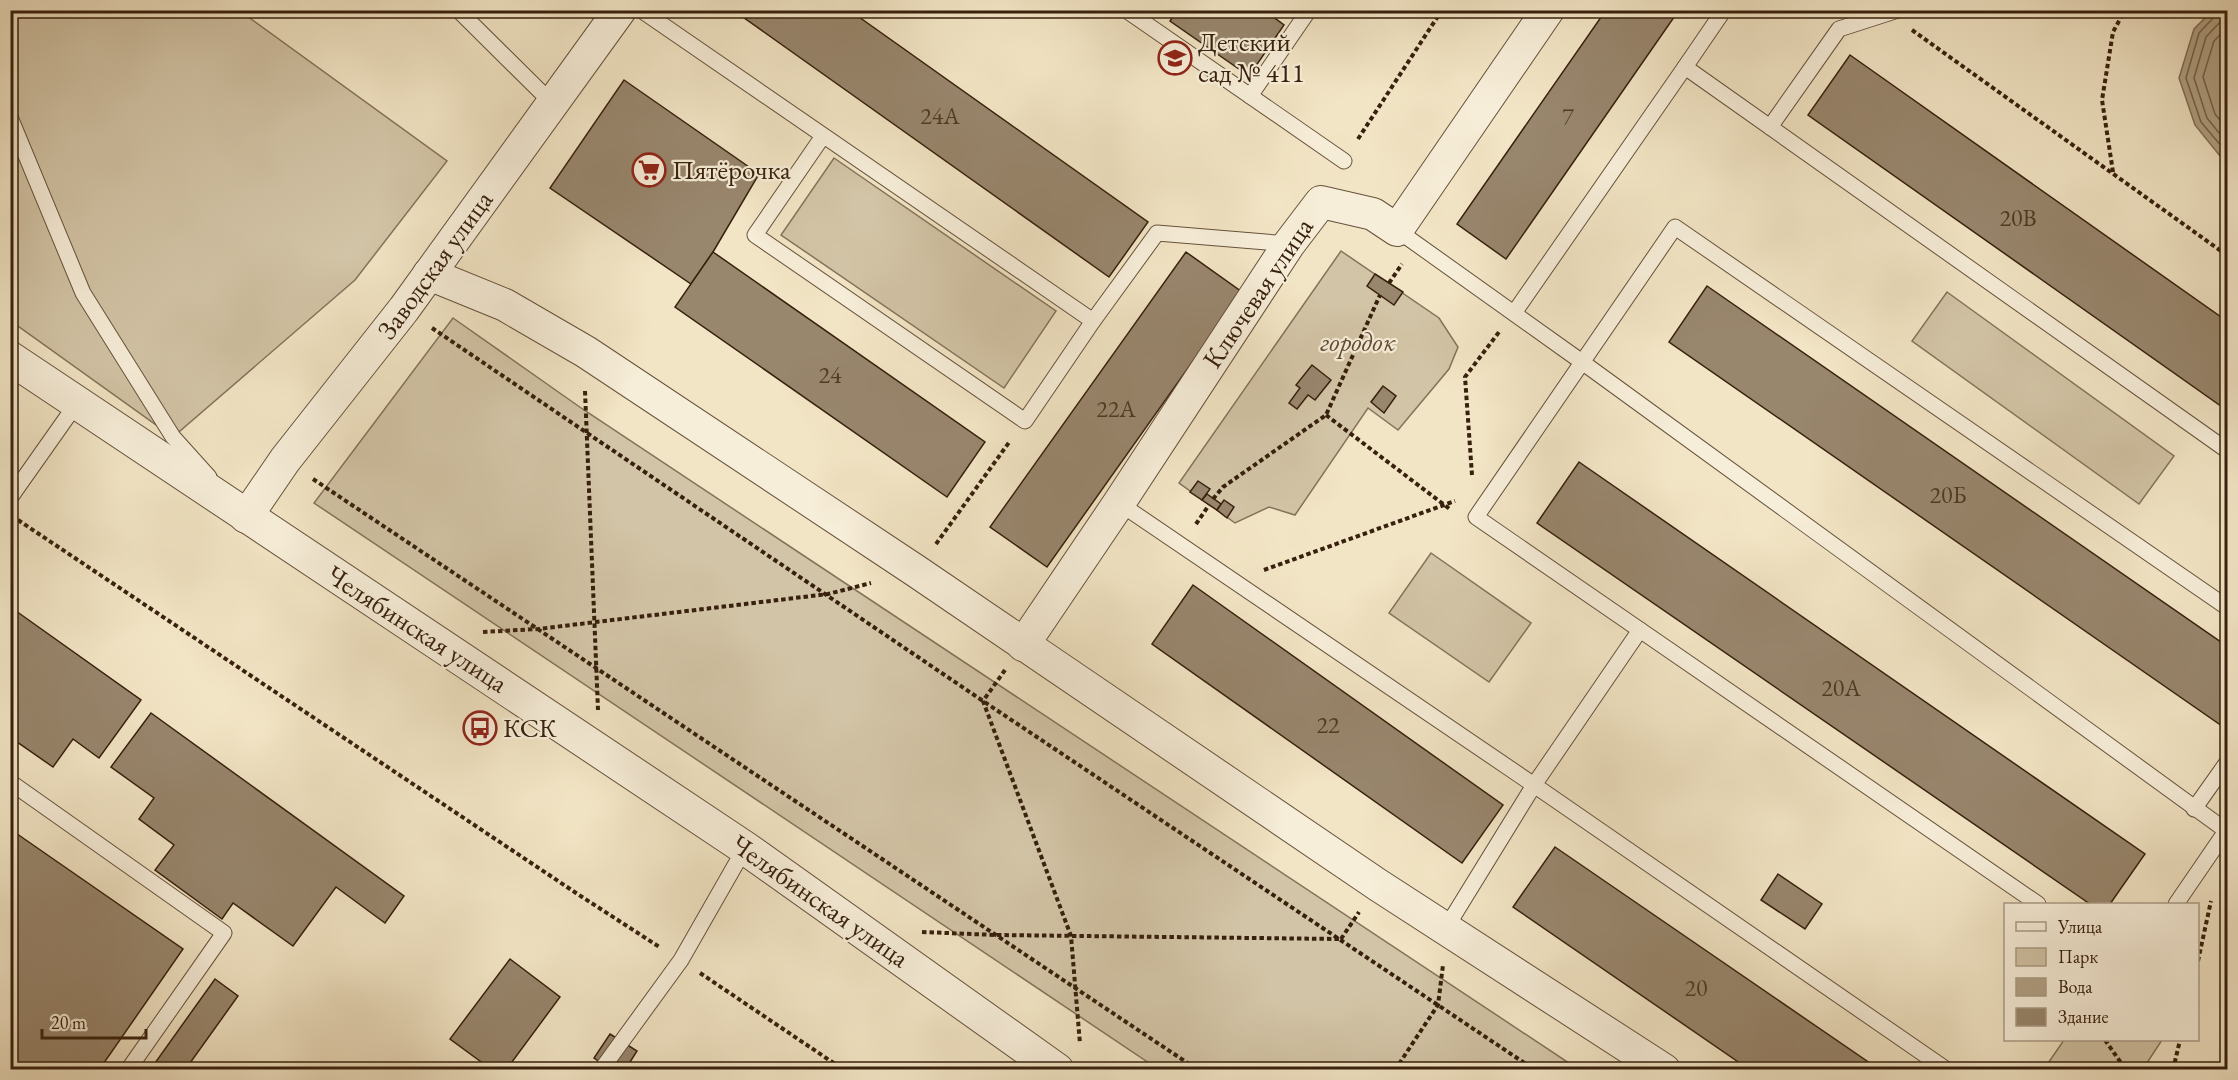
<svg xmlns="http://www.w3.org/2000/svg" width="2238" height="1080" viewBox="0 0 2238 1080" font-family="'EB Garamond',serif">
<style>
.green{fill:#d2c4a6;stroke:#84725a;stroke-width:1.5}
.water{fill:#b2a286;stroke:#816e56;stroke-width:1.5}
.lines{fill:none;stroke-linecap:round;stroke-linejoin:round}
.shore{stroke:#74614a;stroke-width:1.5}
.building{fill:#98866d;stroke:#37200d;stroke-width:1.5}
.service-casing{stroke:#66513b;stroke-width:17}
.minor-casing{stroke:#66513b;stroke-width:34}
.tertiary-casing{stroke:#66513b;stroke-width:35}
.path{stroke:#37200d;stroke-width:4;stroke-dasharray:4.5 3;stroke-linecap:butt}
.service{stroke:#f7eed9;stroke-width:15}
.minor{stroke:#f7eed9;stroke-width:32}
.tertiary{stroke:#f7eed9;stroke-width:33}
.labels{text-anchor:middle;stroke-width:4.5;stroke-linejoin:round;paint-order:stroke}
.number-label{font-size:24px;fill:#4f3a25}
.poi-label{font-size:27px;fill:#37200d;stroke:#f7eed9;text-anchor:start}
.street-label{font-size:27px;fill:#37200d;stroke:#f7eed9}
.park-label{font-size:27px;font-style:italic;fill:#5e4933;stroke:#f7eed9}
</style>
<rect width="100%" height="100%" fill="#f2e5c5"/>
<filter id="stains"><feTurbulence type="fractalNoise" baseFrequency=".00333" numOctaves="4"/><feColorMatrix values="0 0 0 0 .2 0 0 0 0 .09 0 0 0 0 .02 0 0 0 .5 -.17"/></filter>
<radialGradient id="worn" r=".72"><stop offset=".6" stop-color="#630" stop-opacity="0"/><stop offset="1" stop-color="#630" stop-opacity=".3"/></radialGradient>
<g class="green">
<path d="M10 11H240L447 161 355 280 173 437 11 321Z"/>
<path d="M834 158 1056 311 1004 388 781 235Z"/>
<path d="M1341 251 1439 318 1458 347 1449 369 1398 430 1368 408 1295 515 1269 507 1235 523 1179 483Z"/>
<path d="M1947 292 2174 456 2139 504 1912 341Z"/>
<path d="M453 318 584 410 1578 1069H1158L314 503Z"/>
<path d="M1431 553 1531 623 1489 682 1389 613Z"/>
<path d="M2064 1040H2162L2143 1069H2044Z"/>
</g>
<path class="water" d="M2212 11H2227V161L2220 156 2195 125 2179 78 2194 29Z"/>
<g class="lines">
<g class="shore">
<path d="M2216 10 2215 16 2199 33 2186 78 2201 122 2228 154"/>
<path d="M2223 10 2221 21 2206 37 2194 78 2207 118 2228 144"/>
<path d="M2228 27 2214 41 2203 77 2215 114 2228 130"/>
</g>
</g>
<g class="building">
<path d="M733 10H849L1148 222 1109 277Z"/>
<path d="M1177 10H1264L1284 25 1249 76 1170 21Z"/>
<path d="M1606 10H1679L1506 259 1457 224Z"/>
<path d="M1850 55 2228 322V411L1808 115Z"/>
<path d="M624 80 759 174 713 252 691 284 550 188Z"/>
<path d="M713 252 985 442 947 497 675 307Z"/>
<path d="M1186 252 1242 292 1047 567 990 527Z"/>
<path d="M1375 274 1403 292 1394 305 1367 286Z"/>
<path d="M1707 286 2228 647V717L2222 726 1669 342Z"/>
<path d="M1312 365 1331 380 1315 400 1308 395 1297 409 1289 403 1300 388 1296 385Z"/>
<path d="M1383 386 1396 396 1384 413 1371 402Z"/>
<path d="M1579 462 2145 854 2110 904H2090L1537 523Z"/>
<path d="M1198 481 1210 489 1202 500 1190 492Z"/>
<path d="M1207 494 1221 504 1217 510 1202 500Z"/>
<path d="M1224 500 1234 507 1227 518 1217 510Z"/>
<path d="M1193 585 1503 805 1462 863 1152 644Z"/>
<path d="M16 611 141 700 99 758 73 739 53 767 10 737V619Z"/>
<path d="M151 713 404 896 385 923 336 887 293 946 233 903 222 919 155 870 174 845 139 819 154 798 111 767Z"/>
<path d="M10 829 183 949 99 1070H10Z"/>
<path d="M1555 847 1880 1070H1750L1513 907Z"/>
<path d="M1778 874 1822 904 1805 929 1761 900Z"/>
<path d="M510 959 560 997 506 1070H487L488 1067 450 1039Z"/>
<path d="M215 979 238 996 185 1070H150Z"/>
<path d="M610 1034 637 1051 625 1070H612L594 1058Z"/>
</g>
<g class="lines">
<g class="service-casing">
<g id="service">
<path d="M458 10 553 104"/>
<path d="M641 10 1093 321 1025 421 755 235 823 136"/>
<path d="M1126 10 1344 161"/>
<path d="M1685 67 1724 10"/>
<path d="M1250 96 1309 10"/>
<path d="M10 117 83 293 173 437 209 477"/>
<path d="M1770 127 1839 29 1898 10"/>
<path d="M1397 230 1582 362 2228 832"/>
<path d="M1514 313 1685 67 2228 451"/>
<path d="M1093 321 1157 233 1289 244"/>
<path d="M10 498 77 403"/>
<path d="M1119 503 1534 785 1446 928"/>
<path d="M1640 630 1476 517 1675 227 2228 608"/>
<path d="M10 782 224 933 128 1070"/>
<path d="M2194 809 2228 761"/>
<path d="M2176 904 2226 831"/>
<path d="M601 1070 681 960 745 848"/>
<path d="M1947 1070 1534 785 1640 630 2038 904"/>
</g>
</g>
<g class="minor-casing">
<g id="minor">
<path d="M429 274 505 305 586 352 916 571 1378 885 1664 1070"/>
<path d="M246 517 285 460 404 309 620 10"/>
<path d="M1023 645 1119 503 1289 244 1321 202 1373 214 1397 230 1548 10"/>
</g>
</g>
<g class="tertiary-casing">
<path id="tertiary" d="M10 358 745 848 1057 1070"/>
</g>
<g class="path">
<path d="M1912 30 2228 256"/>
<path d="M1358 139 1442 10"/>
<path d="M2113 172 2102 100 2113 32 2125 10"/>
<path d="M1389 283 1402 264"/>
<path d="M432 328 983 701 1535 1070"/>
<path d="M585 391 598 710"/>
<path d="M1326 415 1451 510"/>
<path d="M1472 475 1465 377 1499 332"/>
<path d="M313 479 1198 1070"/>
<path d="M1213 499 1223 487 1326 415 1380 295"/>
<path d="M18 520 576 893 661 948"/>
<path d="M1196 524 1209 505"/>
<path d="M936 544 1010 441"/>
<path d="M1264 570 1455 501"/>
<path d="M483 632 538 629 828 594 871 583"/>
<path d="M1005 670 983 701 1071 936 1080 1044"/>
<path d="M922 932 996 935 1340 939"/>
<path d="M1341 939 1359 912"/>
<path d="M2198 961 2211 901"/>
<path d="M700 973 844 1070"/>
<path d="M2105 1040 2126 1070"/>
<path d="M1395 1070 1438 1005 1443 965"/>
<path d="M2173 1070 2180 1040"/>
</g>
<use href="#service" class="service"/>
<use href="#minor" class="minor"/>
<use href="#tertiary" class="tertiary"/>
</g>
<defs>
<g id="school-ring" transform="scale(1.725)"><circle r="9.5" fill="#f7eed9" stroke="#8f2418" stroke-width="1.5"/><path d="M0-5L7-2L0 1L-7-2ZM-4 1L0 2.5L4 1V4Q0 6-4 4Z" fill="#8f2418"/></g>
<g id="supermarket-ring" transform="scale(1.725)"><circle r="9.5" fill="#f7eed9" stroke="#8f2418" stroke-width="1.5"/><path d="M-6-5.5h2.5l.6 2H6L4.5 2H-2.5L-4.4-4H-6ZM-1.5 3.2a1.3 1.3 0 1 0 .1 0ZM3 3.2a1.3 1.3 0 1 0 .1 0Z" fill="#8f2418"/></g>
<g id="bus-ring" transform="scale(1.725)"><circle r="9.5" fill="#f7eed9" stroke="#8f2418" stroke-width="1.5"/><path d="M-5-6H5V4H4V6H2V4H-2V6H-4V4H-5ZM-3.5-4V0h7V-4ZM-3.5 1.2v1.5H-2V1.2ZM2 1.2v1.5H3.5V1.2Z" fill="#8f2418"/></g>
</defs>
<g fill-rule="evenodd">
<use href="#school-ring" x="1175" y="58"/>
<use href="#supermarket-ring" x="649" y="170"/>
<use href="#bus-ring" x="480" y="728"/>
</g>
<g class="labels">
<g class="number-label">
<text x="940" y="124">24А</text>
<text x="1568" y="125">7</text>
<text x="2018" y="226">20В</text>
<text x="830" y="383">24</text>
<text x="1116" y="417">22А</text>
<text x="1948" y="503">20Б</text>
<text x="1841" y="696">20А</text>
<text x="1328" y="733">22</text>
<text x="1696" y="996">20</text>
</g>
<g class="poi-label">
<text x="1198" y="51">Детский<tspan x="1198" dy="31">сад № 411</tspan></text>
<text x="672" y="179">Пятёрочка</text>
<text x="503" y="737">КСК</text>
</g>
<g class="street-label">
<text transform="translate(435 265) rotate(-54)" y="9">Заводская улица</text>
<text transform="translate(1258 293) rotate(-56)" y="9">Ключевая улица</text>
<text transform="translate(417 629) rotate(33)" y="9">Челябинская улица</text>
<text transform="translate(820 901) rotate(35)" y="9">Челябинская улица</text>
</g>
<g class="park-label">
<text x="1358" y="351">городок</text>
</g>
</g>
<rect width="2238" height="1080" fill="none" stroke="#f2e5c5" stroke-width="36"/>
<rect x="12" y="12" width="2214" height="1056" fill="none" stroke="#37200d" stroke-width="3"/>
<rect x="18" y="18" width="2202" height="1044" fill="none" stroke="#37200d" stroke-width="1.5"/>
<rect x="2004" y="903" width="195" height="138" fill="#f7eed9" stroke="#aa9c87" stroke-width="1.5"/>
<rect x="2016" y="922" width="30" height="9" fill="#f7eed9" stroke="#aa9c87" stroke-width="1.5"/>
<text x="2058" y="933" font-size="18" fill="#37200d">Улица</text>
<rect x="2016" y="948" width="30" height="18" fill="#d2c4a6" stroke="#aa9c87" stroke-width="1.5"/>
<text x="2058" y="963" font-size="18" fill="#37200d">Парк</text>
<rect x="2016" y="978" width="30" height="18" fill="#b2a286" stroke="#aa9c87" stroke-width="1.5"/>
<text x="2058" y="993" font-size="18" fill="#37200d">Вода</text>
<rect x="2016" y="1008" width="30" height="18" fill="#98866d" stroke="#aa9c87" stroke-width="1.5"/>
<text x="2058" y="1023" font-size="18" fill="#37200d">Здание</text>
<path d="M42 1029v9h104v-9" fill="none" stroke="#37200d" stroke-width="3"/>
<text x="51" y="1029" font-size="18" fill="#37200d" stroke="#f7eed9" stroke-width="4.5" paint-order="stroke">20 m</text>
<rect width="100%" height="100%" filter="url(#stains)"/>
<rect width="100%" height="100%" fill="url(#worn)"/>
</svg>
